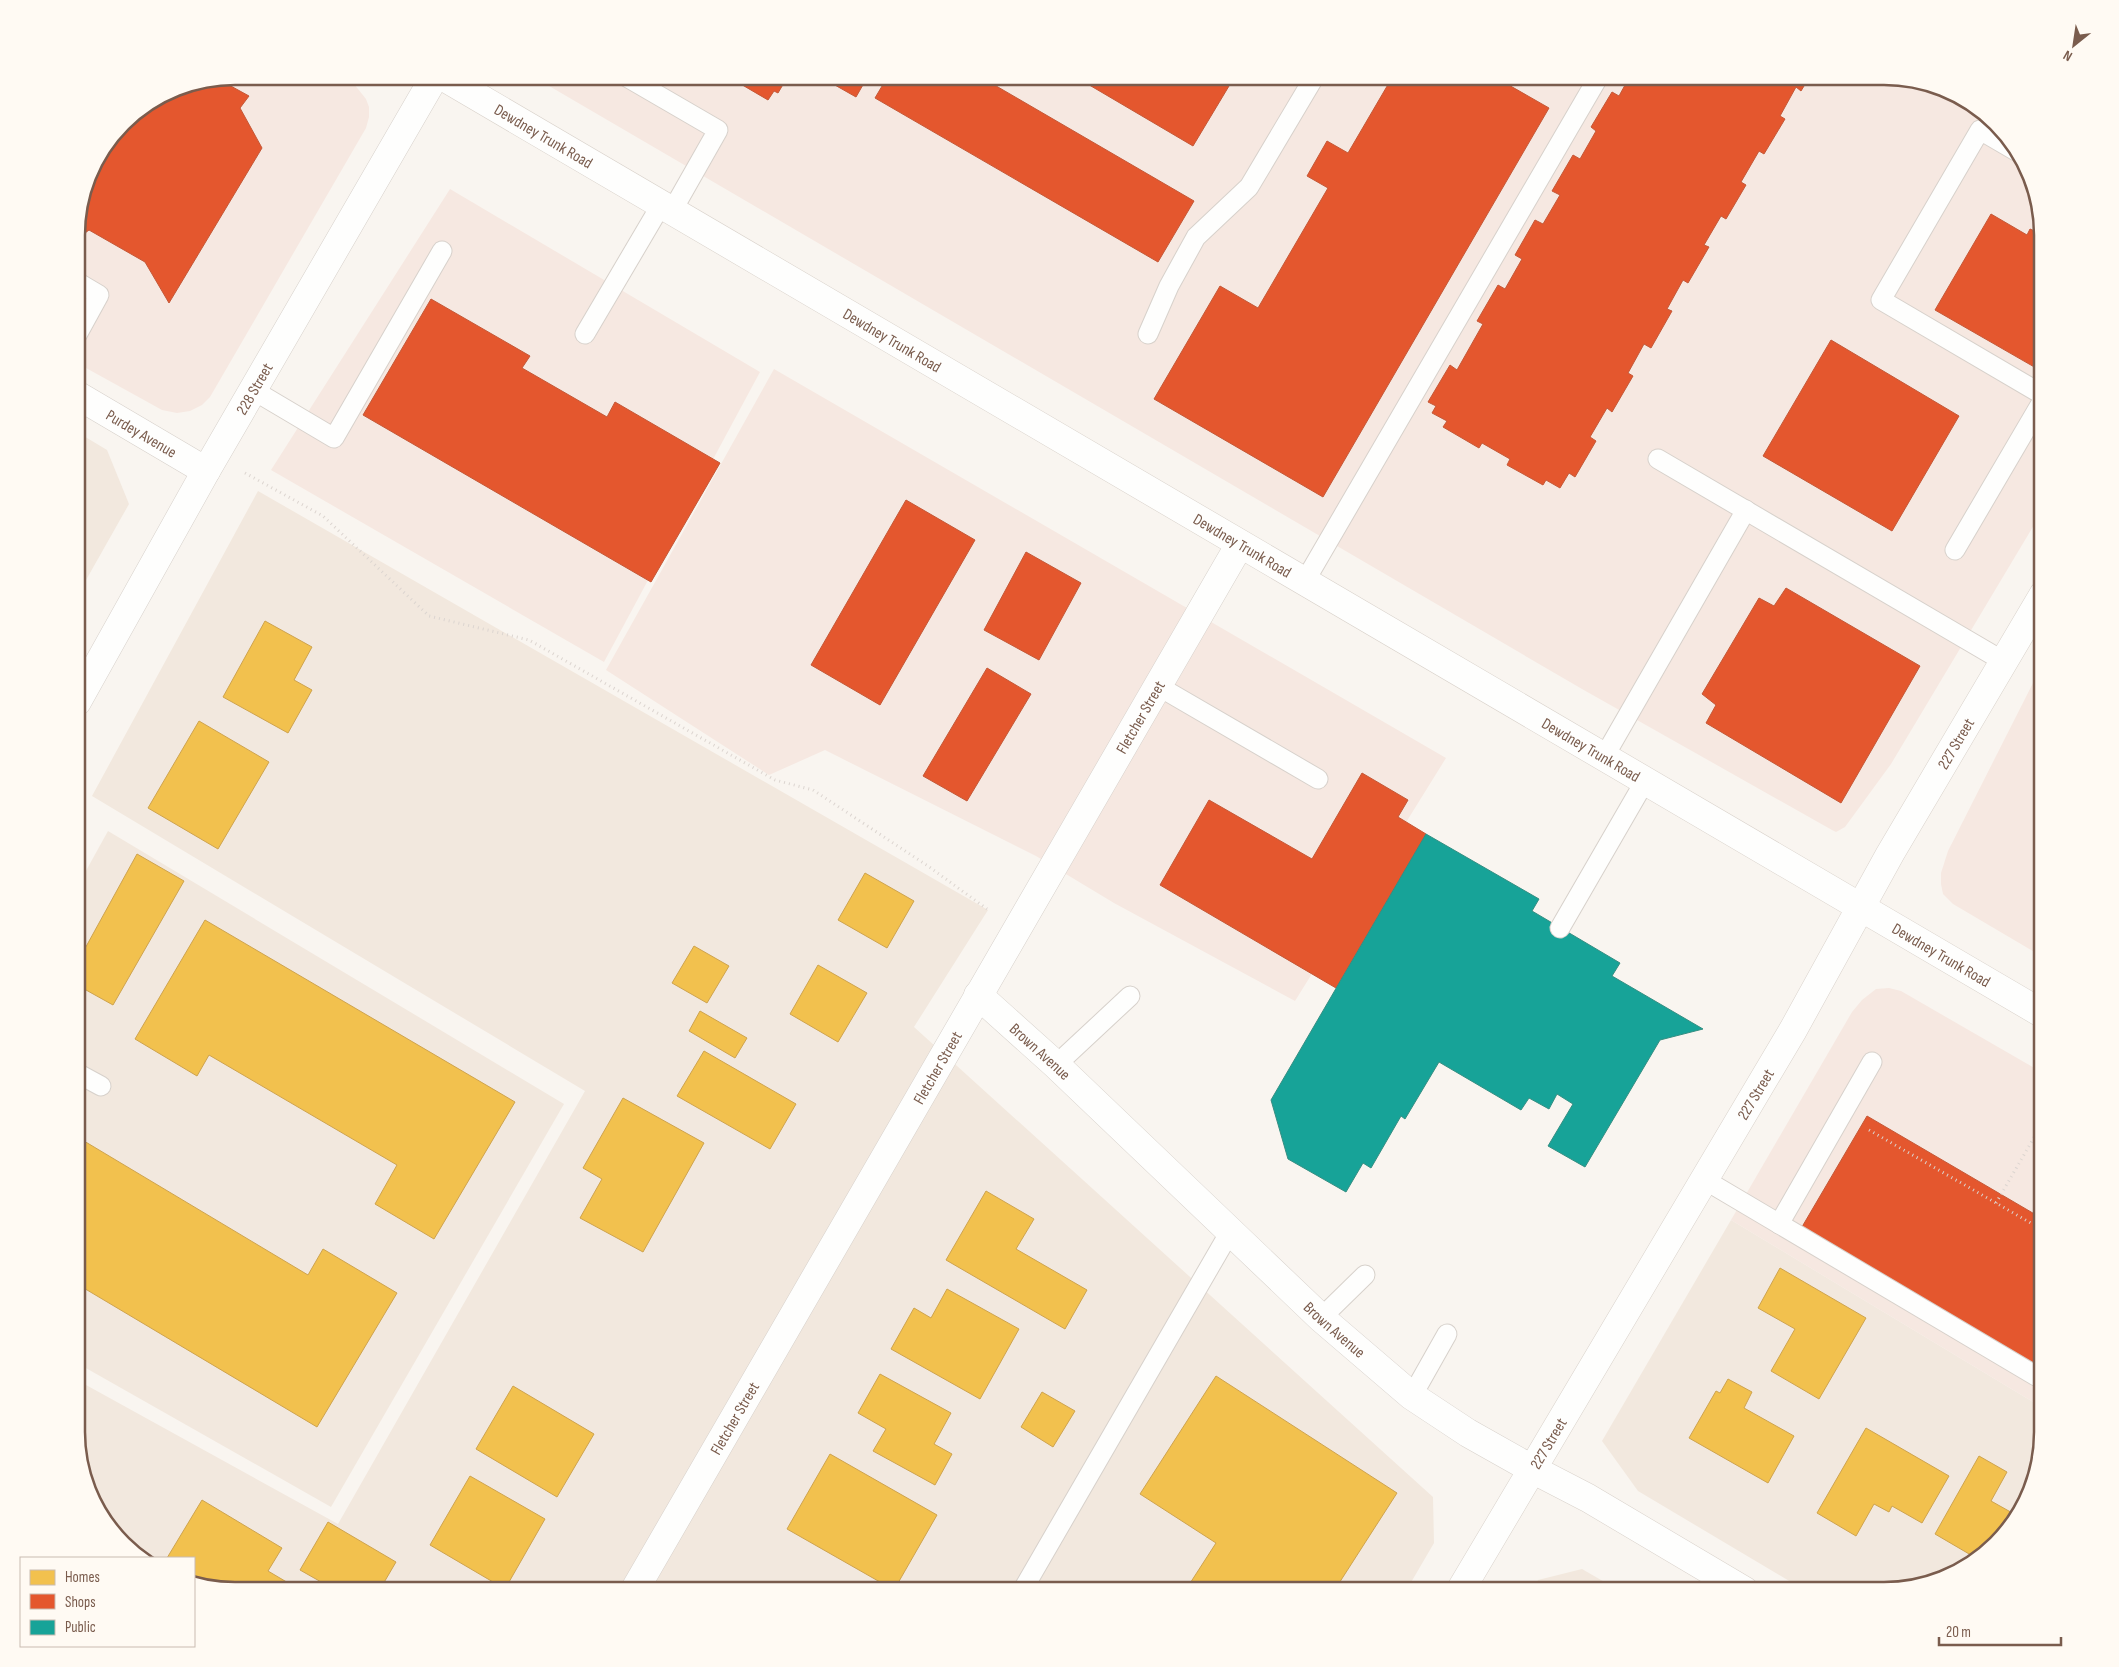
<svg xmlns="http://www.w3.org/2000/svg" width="2119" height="1667" viewBox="0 0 2119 1667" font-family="'Sofia Sans Condensed',sans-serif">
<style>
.residential{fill:#f2e8de}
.commercial{fill:#f6e8e1}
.homes{fill:#f2c14e;stroke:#cea34e}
.shops{fill:#e4572e;stroke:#c45837}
.public{fill:#17a398;stroke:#358e82}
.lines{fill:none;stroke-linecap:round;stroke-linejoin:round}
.service-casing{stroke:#d7d1cb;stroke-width:21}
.minor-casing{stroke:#d7d1cb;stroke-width:29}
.tertiary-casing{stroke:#d7d1cb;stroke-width:29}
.secondary-casing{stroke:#d9d2cb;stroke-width:29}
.path{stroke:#dcd5d0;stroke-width:3;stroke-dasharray:1 4;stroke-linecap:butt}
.service{stroke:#fefefd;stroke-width:19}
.minor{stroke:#fefefd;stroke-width:28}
.tertiary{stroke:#fefefd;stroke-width:28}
.secondary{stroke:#fefefd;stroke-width:28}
.labels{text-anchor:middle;stroke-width:5;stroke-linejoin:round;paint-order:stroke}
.street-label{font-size:16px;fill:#7a5c4d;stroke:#fffaf3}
.rim{fill:none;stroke:#7a5c4d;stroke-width:2.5}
</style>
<rect width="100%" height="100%" fill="#f9f5f0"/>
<g class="residential">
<path d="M77 432 107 450 129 504 77 596Z"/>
<path d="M258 491 988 910 914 1027 1433 1497 1434 1543 1406 1591H234L194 1584V1558H142L130 1552 93 1503 77 1442V1380L338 1524 585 1091 92 796Z"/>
<path d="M108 831 564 1104 331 1507 77 1363V887Z"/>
<path d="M1731 1220 2043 1408V1433L2034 1484 2004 1537 1954 1575 1884 1591H1806L1638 1491 1602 1441Z"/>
<path d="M1582 1569 1620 1591H1532L1538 1580Z"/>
</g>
<g class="commercial">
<path d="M235 76H341L354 84 366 99 369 107V117L366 128 210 397 202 405 190 411 177 413 162 410 77 363V224L92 165 130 116 174 88Z"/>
<path d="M532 76H1885L1936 85 1989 115 2027 165 2043 235V510L1891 764 1845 827 1836 832 1832 830 1582 689Z"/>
<path d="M450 189 760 372 604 662 271 470Z"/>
<path d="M774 369 1446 758 1295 1001 1114 903 1036 856 825 750 769 775 606 670Z"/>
<path d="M2043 668V957L1953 904 1943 894 1941 884V873L1948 851 2039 671Z"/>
<path d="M1889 988 1901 991 2043 1073V1408L1731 1220 1852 1012 1862 1000 1876 989Z"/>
</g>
<g class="homes">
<path d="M265 621 312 647 294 680 312 690 288 733 223 697Z"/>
<path d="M199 721 269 762 218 849 148 808Z"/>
<path d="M137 854 184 881 113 1005 77 985V963Z"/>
<path d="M865 873 914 901 887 948 838 920Z"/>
<path d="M205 920 515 1102 434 1239 375 1204 397 1165 209 1055 197 1076 135 1039Z"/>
<path d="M694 946 729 966 707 1003 672 983Z"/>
<path d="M818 965 867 993 838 1042 790 1014Z"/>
<path d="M700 1011 747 1038 735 1058 689 1031Z"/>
<path d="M704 1051 796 1104 770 1149 677 1096Z"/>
<path d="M623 1098 704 1143 643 1252 580 1218 602 1179 583 1168Z"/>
<path d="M79 1138 308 1275 323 1249 397 1293 317 1427 77 1284V1142Z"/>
<path d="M986 1191 1034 1219 1016 1249 1087 1290 1065 1329 946 1260Z"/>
<path d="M1780 1268 1866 1318 1819 1399 1771 1371 1795 1329 1758 1308Z"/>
<path d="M947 1289 1019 1329 980 1399 891 1349 914 1308 931 1318Z"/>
<path d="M880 1374 951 1413 934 1444 952 1454 935 1485 873 1451 886 1429 858 1413Z"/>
<path d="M1216 1376 1397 1493 1334 1591H1185L1216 1543 1140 1494Z"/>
<path d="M1728 1379 1752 1392 1744 1408 1794 1436 1768 1483 1689 1438 1716 1391 1720 1393Z"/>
<path d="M513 1386 594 1434 557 1497 476 1449Z"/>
<path d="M1042 1392 1075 1411 1053 1447 1021 1427Z"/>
<path d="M1866 1428 1949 1476 1922 1523 1892 1506 1889 1512 1874 1504 1856 1536 1817 1513Z"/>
<path d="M830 1454 937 1515 894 1590 787 1529Z"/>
<path d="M1979 1456 2007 1472 1991 1501 2016 1515 2004 1537 1976 1558 1935 1534Z"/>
<path d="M470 1476 545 1519 505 1589 430 1545Z"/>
<path d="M202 1500 282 1548 268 1571 290 1584 287 1591H234L216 1588 194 1575V1558H167Z"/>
<path d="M328 1522 396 1562 379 1591H365L350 1582 345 1591H337L300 1570Z"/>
<path d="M444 1582 459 1591H439Z"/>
</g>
<g class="shops">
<path d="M727 76H788L778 93 774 91 768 100Z"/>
<path d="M819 76H868L856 97Z"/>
<path d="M888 76H979L1194 201 1158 262 875 98Z"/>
<path d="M1074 76H1235L1193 146Z"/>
<path d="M1393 76H1493L1549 108 1323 497 1154 399 1220 286 1258 308 1328 188 1307 176 1327 141 1348 153Z"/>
<path d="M1630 76H1810L1801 91 1796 87 1780 116 1785 119 1764 154 1759 151 1741 182 1746 185 1726 219 1721 216 1704 245 1709 247 1688 283 1683 280 1667 309 1672 311 1651 348 1644 344 1628 373 1633 376 1612 412 1607 408 1590 437 1596 441 1575 477 1569 473 1560 488 1546 480 1543 485 1507 465 1510 459 1482 443 1479 448 1443 427 1447 421 1432 413 1436 406 1428 402 1450 365 1457 370 1483 324 1477 321 1498 285 1505 289 1522 259 1515 255 1535 220 1543 224 1560 195 1552 191 1573 155 1580 159 1596 131 1591 127 1612 92 1619 96Z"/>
<path d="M218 79 249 96 240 108 262 148 169 303 145 262 89 230 77 239V224L92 165 130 116 174 88Z"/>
<path d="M1991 214 2027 235 2030 229 2037 232 2041 227 2043 372 1935 310Z"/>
<path d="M431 299 530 356 522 368 607 417 615 402 720 463 651 582 363 415Z"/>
<path d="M1831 340 1959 416 1892 531 1763 456Z"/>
<path d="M906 500 975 540 880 705 811 665Z"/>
<path d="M1026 552 1081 583 1039 660 984 630Z"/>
<path d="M1786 588 1920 666 1841 803 1706 723 1716 705 1702 694 1759 598 1774 606Z"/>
<path d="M987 668 1031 694 967 801 923 776Z"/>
<path d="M1362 773 1408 800 1398 817 1426 834 1336 988 1160 885 1209 800 1312 859Z"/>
<path d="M1867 1116 2043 1219V1368L2034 1370 1799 1232Z"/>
</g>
<path class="public" d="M1426 834 1539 899 1532 911 1620 963 1612 976 1703 1029 1660 1040 1585 1167 1548 1146 1573 1104 1557 1094 1549 1109 1529 1098 1521 1110 1439 1062 1405 1119 1401 1116 1371 1168 1363 1163 1346 1192 1288 1159 1271 1100Z"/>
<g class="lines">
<g class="service-casing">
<g id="service">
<path d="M625 76 718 130 672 211"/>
<path d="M2016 151 1980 130 1881 300 2043 395"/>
<path d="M585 334 661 205"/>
<path d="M1148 334 1169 286 1196 237 1249 187 1315 76"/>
<path d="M77 335 99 295 77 282"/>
<path d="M253 390 334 438 442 251"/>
<path d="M1658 459 2003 661"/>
<path d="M1955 550 2043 400"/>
<path d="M1305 581 1599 76"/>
<path d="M1158 686 1318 779"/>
<path d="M1604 757 1746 510"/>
<path d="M1560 928 1645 781"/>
<path d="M1056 1065 1130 996"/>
<path d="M77 1073 101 1086"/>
<path d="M1705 1180 2036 1376H2043"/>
<path d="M1779 1224 1872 1062"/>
<path d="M1321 1318 1365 1275"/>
<path d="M1412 1396 1447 1334"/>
<path d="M1022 1591 1231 1230"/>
</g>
</g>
<g class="minor-casing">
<g id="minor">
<path id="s1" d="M77 395 206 471"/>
<path id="s2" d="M978 995 1056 1065 1321 1318 1412 1396 1468 1433 1532 1469"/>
<path id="s3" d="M634 1591 1240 544"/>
</g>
</g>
<g class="tertiary-casing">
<g id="tertiary">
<path id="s4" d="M77 702 206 471 435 76"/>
</g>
</g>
<g class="secondary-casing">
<g id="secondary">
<path id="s5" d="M442 76 2043 1014"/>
<path d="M1532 1469 1588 1498 1745 1591"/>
<path id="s6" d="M1460 1591 1793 1030 1890 854 2043 595"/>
</g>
</g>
<g class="path">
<path d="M245 473 323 516 429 616 529 640 775 780 813 790 928 866 987 909"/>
<path d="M1869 1130 2043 1230"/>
<path d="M1996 1203 2043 1122"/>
</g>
<use href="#service" class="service"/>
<use href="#minor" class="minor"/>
<use href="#tertiary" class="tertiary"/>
<use href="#secondary" class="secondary"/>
</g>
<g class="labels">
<g class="street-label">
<text dy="6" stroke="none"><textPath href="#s5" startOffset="118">Dewdney Trunk Road</textPath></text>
<text dy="6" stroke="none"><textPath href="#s5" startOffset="522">Dewdney Trunk Road</textPath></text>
<text dy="6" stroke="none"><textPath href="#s4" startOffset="360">228 Street</textPath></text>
<text dy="6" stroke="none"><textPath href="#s1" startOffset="75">Purdey Avenue</textPath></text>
<text dy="6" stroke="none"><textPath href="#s5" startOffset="928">Dewdney Trunk Road</textPath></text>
<text dy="6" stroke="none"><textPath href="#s3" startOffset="1010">Fletcher Street</textPath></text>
<text dy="6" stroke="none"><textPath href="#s6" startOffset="982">227 Street</textPath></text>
<text dy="6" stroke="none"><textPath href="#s5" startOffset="1332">Dewdney Trunk Road</textPath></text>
<text dy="6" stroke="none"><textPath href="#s5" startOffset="1738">Dewdney Trunk Road</textPath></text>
<text dy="6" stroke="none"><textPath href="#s2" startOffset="84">Brown Avenue</textPath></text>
<text dy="6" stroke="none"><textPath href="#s3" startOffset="605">Fletcher Street</textPath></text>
<text dy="6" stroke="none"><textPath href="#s6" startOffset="578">227 Street</textPath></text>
<text dy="6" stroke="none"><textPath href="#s2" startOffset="489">Brown Avenue</textPath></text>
<text dy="6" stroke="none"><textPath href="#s3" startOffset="200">Fletcher Street</textPath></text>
<text dy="6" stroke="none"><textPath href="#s6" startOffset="172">227 Street</textPath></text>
</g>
</g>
<path d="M0 0H2119V1667H0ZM235 85H1884A150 150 0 0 1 2034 235V1432A150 150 0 0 1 1884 1582H235A150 150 0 0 1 85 1432V235A150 150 0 0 1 235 85Z" fill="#fffaf3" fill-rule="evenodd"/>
<path class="rim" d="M235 85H1884A150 150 0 0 1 2034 235V1432A150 150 0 0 1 1884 1582H235A150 150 0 0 1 85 1432V235A150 150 0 0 1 235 85Z"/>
<rect x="20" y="1557" width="175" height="90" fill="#fffaf3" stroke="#cabbb1"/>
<rect x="30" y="1570" width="25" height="15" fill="#f2c14e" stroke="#cabbb1"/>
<text x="65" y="1582" font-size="15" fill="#7a5c4d">Homes</text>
<rect x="30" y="1594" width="25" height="15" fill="#e4572e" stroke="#cabbb1"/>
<text x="65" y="1607" font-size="15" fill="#7a5c4d">Shops</text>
<rect x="30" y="1620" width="25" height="15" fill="#17a398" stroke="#cabbb1"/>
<text x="65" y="1632" font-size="15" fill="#7a5c4d">Public</text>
<g transform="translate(2074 45) rotate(210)" stroke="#fffaf3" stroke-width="4" paint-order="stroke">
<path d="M0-4L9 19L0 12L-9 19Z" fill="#7a5c4d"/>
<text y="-8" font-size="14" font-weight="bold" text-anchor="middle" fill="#7a5c4d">N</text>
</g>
<path d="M1939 1637v8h122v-8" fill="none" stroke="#7a5c4d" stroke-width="2.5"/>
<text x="1946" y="1637" font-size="15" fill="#7a5c4d" stroke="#fffaf3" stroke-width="4" paint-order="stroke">20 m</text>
</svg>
